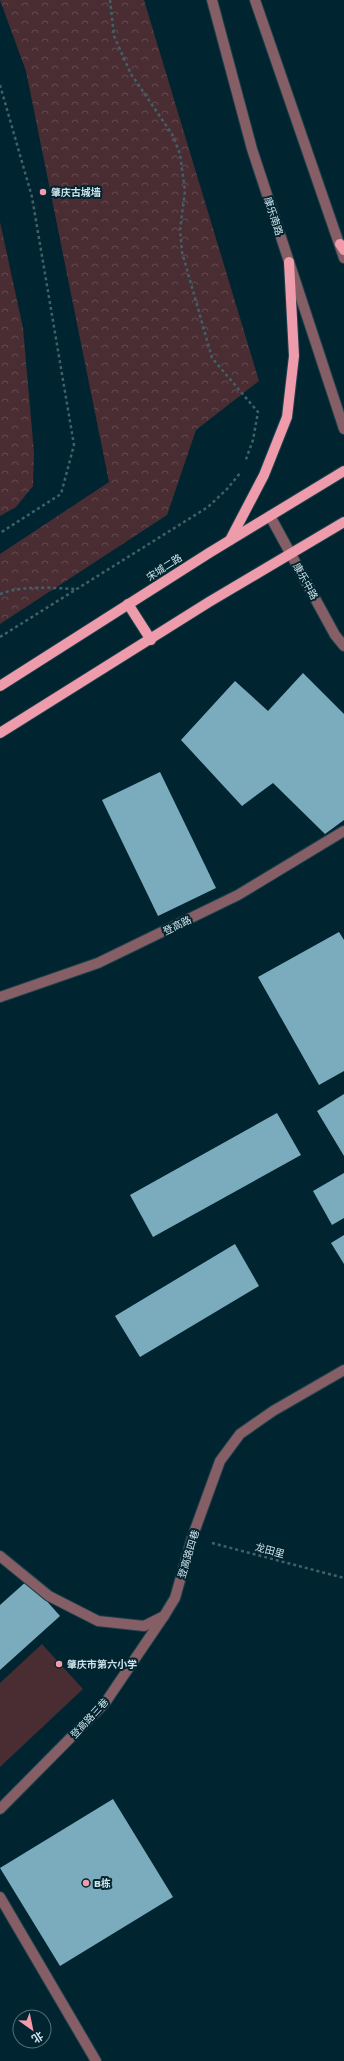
<svg xmlns="http://www.w3.org/2000/svg" width="344" height="2061" viewBox="0 0 344 2061" font-family="'Work Sans','Noto Sans SC',sans-serif">
<style>
.park{fill:url(#park-crowns)}
.garden{fill:#492d32}
.building{fill:#7bacbe}
.lines{fill:none;stroke-linecap:round;stroke-linejoin:round}
.minor-casing{stroke:#1d404a;stroke-width:12}
.major-casing{stroke:#1d404a;stroke-width:12}
.path{stroke:#41616a;stroke-width:2.5;stroke-dasharray:3 3;stroke-linecap:butt}
.minor{stroke:#865e65;stroke-width:10}
.major{stroke:#ee9bab;stroke-width:10}
.poi-dot{fill:#f39aab;stroke:#002530;stroke-width:1.5}
.labels{text-anchor:middle;stroke-width:4;stroke-linejoin:round;paint-order:stroke}
.poi-label{font-size:10px;font-weight:bold;fill:#d1e4eb;stroke:#002530;text-anchor:start}
.street-label{font-size:10px;fill:#d1e4eb;stroke:#002530}
</style>
<defs>
<pattern id="park-crowns" width="20" height="18" patternUnits="userSpaceOnUse"><rect width="20" height="18" fill="#492d32"/><path d="M2 6a3 3 0 1 1 6 0M12 15a3 3 0 1 1 6 0" fill="none" stroke="#624b50"/></pattern>
</defs>
<rect width="100%" height="100%" fill="#002530"/>
<g class="park">
<path d="M0 0H144L259 381 196 430 167 515 0 624V554L109 482 26 71Z"/>
<path d="M0 222 23 328 34 453 33 486 16 507 0 516Z"/>
</g>
<path class="garden" d="M42 1644 83 1689 0 1767V1683Z"/>
<g class="building">
<path d="M303 673 344 714V820L325 834 273 783 242 806 181 740 235 681 268 711Z"/>
<path d="M160 772 216 888 158 916 102 800Z"/>
<path d="M339 932 344 940V1071L319 1085 258 977Z"/>
<path d="M344 1094V1156L317 1111Z"/>
<path d="M277 1113 301 1155 153 1237 130 1195Z"/>
<path d="M344 1173V1218L332 1225 313 1191Z"/>
<path d="M344 1235V1264L331 1243Z"/>
<path d="M235 1244 259 1286 140 1357 115 1316Z"/>
<path d="M28 1580 60 1616 0 1670V1605Z"/>
<path d="M113 1799 173 1897 60 1966 0 1868Z"/>
</g>
<g class="lines">
<g class="minor-casing">
<g id="minor">
<path d="M212 0 252 149 344 429"/>
<path d="M255 0 344 258"/>
<path d="M270 516 335 635 344 646"/>
<path d="M0 997 98 963 238 895 344 831"/>
<path d="M0 1556 49 1596 98 1621 144 1626 164 1616 175 1598 192 1538 220 1461 240 1434 273 1411 344 1370"/>
<path d="M0 1809 105 1703 164 1616"/>
<path d="M0 1897 96 2061"/>
</g>
</g>
<g class="major-casing">
<g id="major">
<path d="M340 244 344 250"/>
<path d="M230 540 264 475 287 417 294 356 289 262"/>
<path d="M128 604 151 640"/>
<path d="M0 686 209 553 344 471"/>
<path d="M0 733 209 602 344 522"/>
</g>
</g>
<g class="path">
<path d="M110 0 114 36 131 74 172 134 180 154 185 191 180 230 182 252 212 358 258 412 253 440 245 462"/>
<path d="M0 85 32 197 74 445 61 494 0 533"/>
<path d="M0 594C24 585 50 588 76 589"/>
<path d="M0 637 208 507 227 489 241 472"/>
<path d="M212 1543 344 1578"/>
</g>
<use href="#minor" class="minor"/>
<use href="#major" class="major"/>
</g>
<g class="poi-dot">
<circle cx="43" cy="192" r="4"/>
<circle cx="59" cy="1664" r="4"/>
<circle cx="86" cy="1883" r="4"/>
</g>
<g class="labels">
<g class="poi-label">
<text x="51" y="196">肇庆古城墙</text>
<text x="67" y="1668">肇庆市第六小学</text>
<text x="94" y="1887">B栋</text>
</g>
<g class="street-label">
<text transform="translate(274 216) rotate(72)" y="4">康乐南路</text>
<text transform="translate(164 567) rotate(-33)" y="4">宋城二路</text>
<text transform="translate(306 581) rotate(61)" y="4">康乐中路</text>
<text transform="translate(177 925) rotate(-26)" y="4">登高路</text>
<text transform="translate(270 1550) rotate(15)" y="4">龙田里</text>
<text transform="translate(188 1554) rotate(-73)" y="4">登高路四巷</text>
<text transform="translate(89 1718) rotate(-47)" y="4">登高路三巷</text>
</g>
</g>
<g transform="translate(32 2029) rotate(147)"><circle r="19" fill="#002530" stroke="#54717b"/>
<path d="M0-3L7 15L0 10L-7 15Z" fill="#f39aab"/>
<text y="-6" font-size="11" font-weight="bold" text-anchor="middle" fill="#d1e4eb">北</text>
</g>
</svg>
